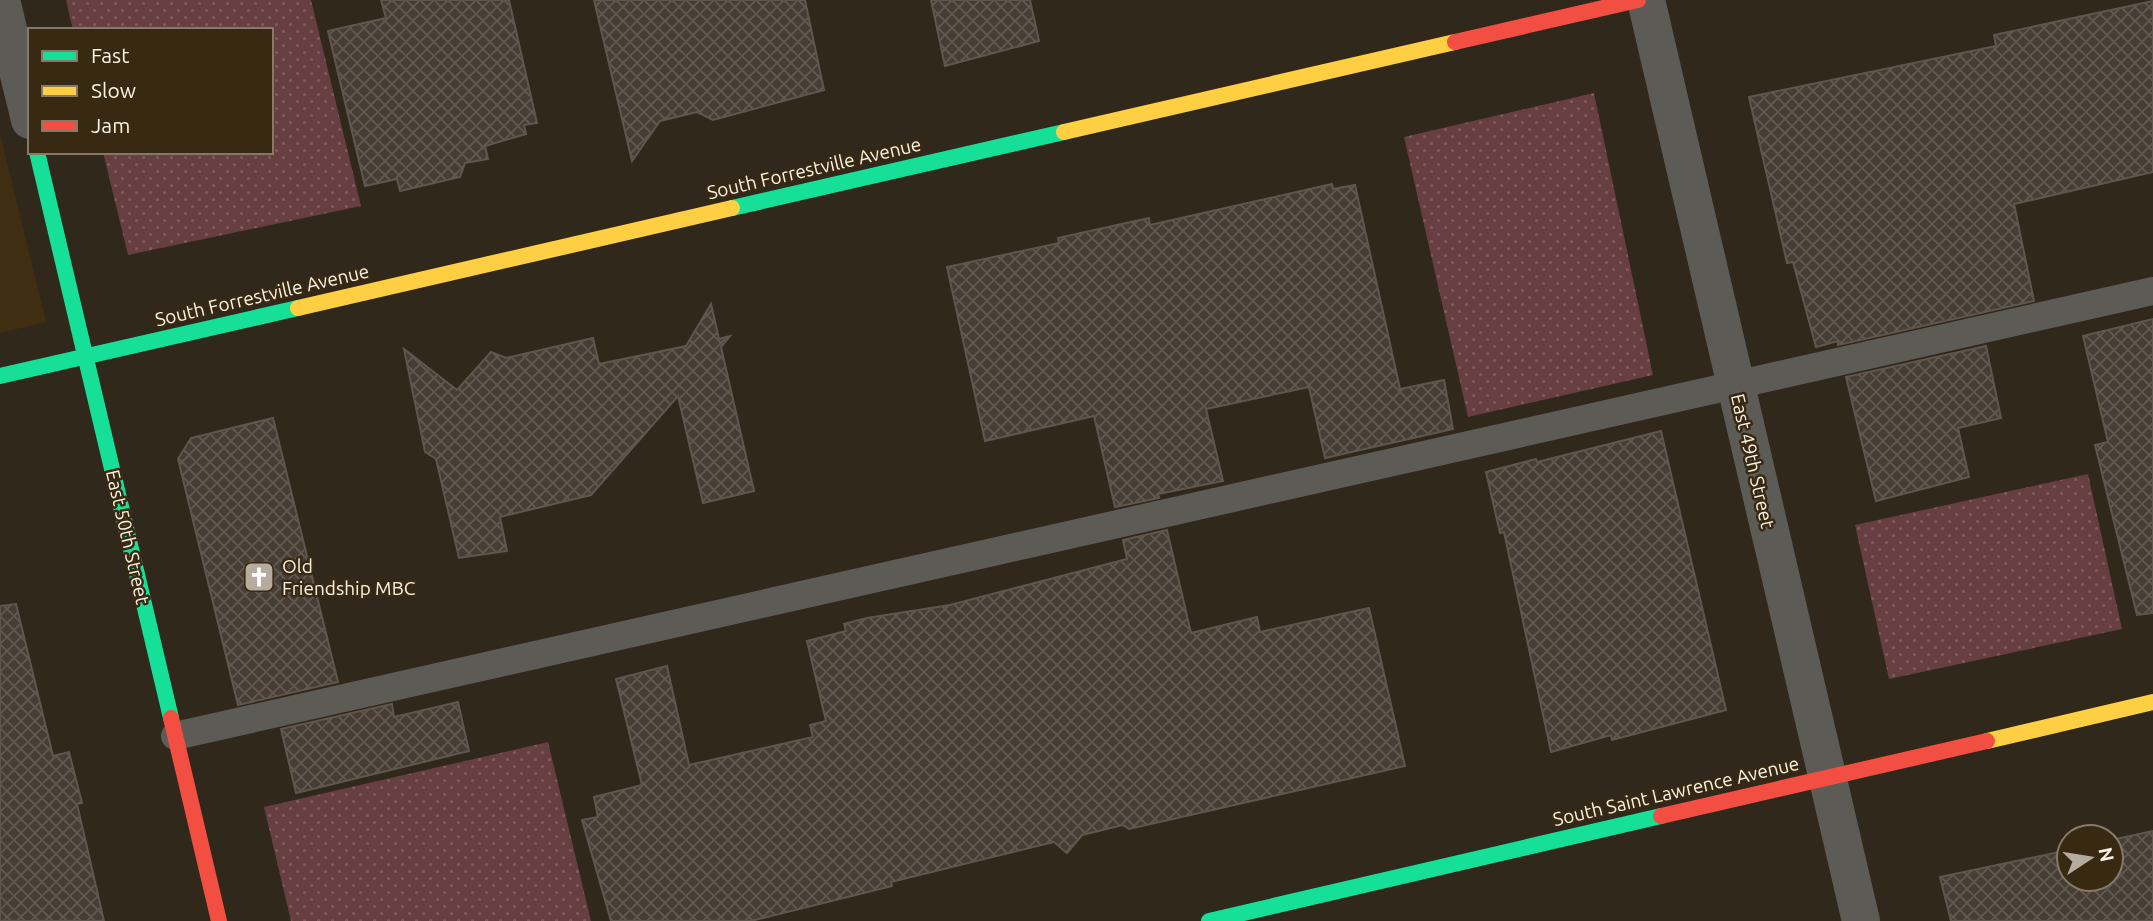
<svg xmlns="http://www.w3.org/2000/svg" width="2153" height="921" viewBox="0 0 2153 921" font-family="Ubuntu,sans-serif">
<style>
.built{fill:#402e12}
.grass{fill:url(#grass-dots)}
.building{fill:url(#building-cross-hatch);stroke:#5f564e;stroke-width:2}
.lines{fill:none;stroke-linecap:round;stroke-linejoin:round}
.lane{stroke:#5c5b56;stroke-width:28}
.street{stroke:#5c5b56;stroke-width:38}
.fast{stroke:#16e098;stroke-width:16}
.slow{stroke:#ffcf43;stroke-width:16}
.jam{stroke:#f24e42;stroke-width:16}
.labels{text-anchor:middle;stroke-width:5;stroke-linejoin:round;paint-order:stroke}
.street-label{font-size:19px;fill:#fcf2e4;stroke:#382913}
.poi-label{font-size:19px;fill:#fcf2e4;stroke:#382913;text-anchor:start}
</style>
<defs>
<pattern id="grass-dots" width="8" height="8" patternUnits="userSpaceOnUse" patternTransform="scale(1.75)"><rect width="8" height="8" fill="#673e41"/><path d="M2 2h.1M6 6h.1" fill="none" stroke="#7e5a5c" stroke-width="1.8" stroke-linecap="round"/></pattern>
<pattern id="building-cross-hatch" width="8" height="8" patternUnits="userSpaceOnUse" patternTransform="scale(1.75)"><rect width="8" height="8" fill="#463e34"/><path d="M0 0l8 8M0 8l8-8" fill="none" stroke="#625a51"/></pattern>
</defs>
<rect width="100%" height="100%" fill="#30281b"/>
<path class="built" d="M0 134 46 322 0 333Z"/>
<g class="grass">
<path d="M66 0H311L361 206 128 255 103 152H271V30H73Z"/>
<path d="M1594 93 1653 375 1468 417 1404 137Z"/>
<path d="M2088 474 2122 629 1889 679 1855 525Z"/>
<path d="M548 742 591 921H291L264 807Z"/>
</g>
<g class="building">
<path d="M381 0H509L537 123 524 125 526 134 485 146 488 159 465 163 460 177 400 191 397 179 365 186 328 31 386 18Z"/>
<path d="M594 0H805L824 90 713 120 697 112 660 121 632 161Z"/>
<path d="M931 0H1030L1039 41 945 66Z"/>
<path d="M2153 1V172L2014 204 2034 301 1838 345V341L1816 347 1793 262 1787 263 1749 97 1996 46 1994 35Z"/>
<path d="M1332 184 1333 189 1355 185 1400 389 1444 380 1453 429 1325 458 1309 387 1206 409 1223 481 1158 494 1159 498 1115 507 1094 416 985 441 947 267 1059 243 1058 238 1149 218 1150 225Z"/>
<path d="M711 304 719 339 730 336 721 347 754 491 703 503 678 396 591 495 500 517 507 551 459 558 436 459 425 452 404 349 457 390 491 352 506 358 593 338 599 364 686 346Z"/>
<path d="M2153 319V613L2137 615 2095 445 2108 442 2083 336Z"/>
<path d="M1986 346 2001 418 1958 428 1969 477 1876 501 1846 377Z"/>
<path d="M273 418 338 682 238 705 178 459 191 438Z"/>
<path d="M1661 431 1726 710 1612 740 1611 735 1551 752 1504 532 1500 533 1486 472 1536 459 1537 462Z"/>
<path d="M1167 530 1191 633 1257 617 1260 632 1369 608 1405 766 1129 829 1123 825 1082 835 1067 853 1054 842 891 882 892 886 751 921H611L582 820 598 817 594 797 642 785 616 679 667 666 689 765 813 737 810 725 826 721 807 641 846 631 844 624 867 618 950 605 1127 559 1123 540Z"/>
<path d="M16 604 53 756 69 752 82 803 77 804 104 921H0V606Z"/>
<path d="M458 702 469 751 296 793 281 729 392 704 394 717Z"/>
<path d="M2153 831V921H1951L1940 877 2069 850V879H2111V840Z"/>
</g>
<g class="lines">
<path class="lane" d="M175 736 2153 291"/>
<g class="street">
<path d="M1 0 30 120"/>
<path d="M1646 0 1861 921"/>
</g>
<g class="fast">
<path d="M37 152 171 718"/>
<path d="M732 208 1064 132"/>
<path d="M0 376 298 308"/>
<path d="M1209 921 1661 816"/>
</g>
<g class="slow">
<path d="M1064 132 1455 42"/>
<path d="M298 308 732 208"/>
<path d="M1987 741 2153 702"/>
</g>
<g class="jam">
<path d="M1455 42 1638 0"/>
<path d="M171 718 219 921"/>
<path d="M1661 816 1987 741"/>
</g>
</g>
<defs>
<g id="church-square" transform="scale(1.575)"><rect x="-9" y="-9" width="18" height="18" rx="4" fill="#b5ab9e" stroke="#382913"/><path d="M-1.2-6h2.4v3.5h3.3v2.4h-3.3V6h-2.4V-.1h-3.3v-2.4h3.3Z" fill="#fff"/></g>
</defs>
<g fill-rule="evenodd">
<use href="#church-square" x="259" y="577"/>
</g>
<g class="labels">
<g class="street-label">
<text transform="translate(814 168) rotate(-13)" y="7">South Forrestville Avenue</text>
<text transform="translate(262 295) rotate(-13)" y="7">South Forrestville Avenue</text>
<text transform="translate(1753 461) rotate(77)" y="7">East 49th Street</text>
<text transform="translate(128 537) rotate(77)" y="7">East 50th Street</text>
<text transform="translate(1676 791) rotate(-13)" y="7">South Saint Lawrence Avenue</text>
</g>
<g class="poi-label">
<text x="282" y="573">Old<tspan x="282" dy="22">Friendship MBC</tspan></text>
</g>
</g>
<rect x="28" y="28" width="245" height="126" fill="#382913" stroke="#867967" stroke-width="2"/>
<rect x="42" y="51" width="35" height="10" fill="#16e098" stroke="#867967" stroke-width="2"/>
<text x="91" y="63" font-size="21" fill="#fcf2e4">Fast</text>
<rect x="42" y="86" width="35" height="10" fill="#ffcf43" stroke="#867967" stroke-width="2"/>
<text x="91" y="98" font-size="21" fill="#fcf2e4">Slow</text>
<rect x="42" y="121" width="35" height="10" fill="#f24e42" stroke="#867967" stroke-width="2"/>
<text x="91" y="133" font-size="21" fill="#fcf2e4">Jam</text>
<g transform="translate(2090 858) rotate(78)"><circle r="33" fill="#382913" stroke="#867967" stroke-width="2"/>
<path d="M0-5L12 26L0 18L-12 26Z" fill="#b5ab9e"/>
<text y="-10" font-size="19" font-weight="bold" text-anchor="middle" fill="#fcf2e4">N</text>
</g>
</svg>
